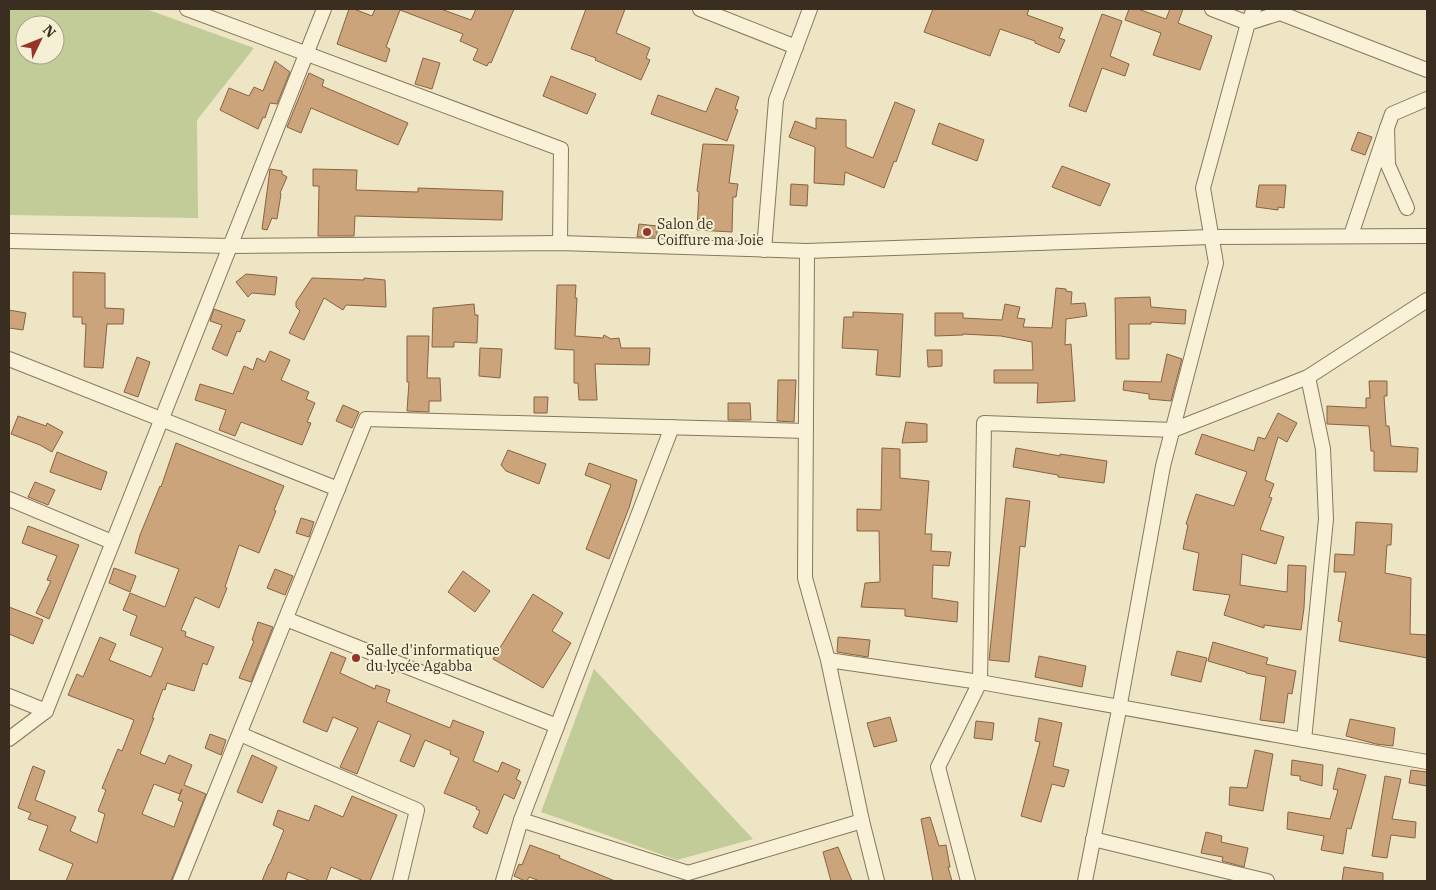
<svg xmlns="http://www.w3.org/2000/svg" width="1436" height="890" viewBox="0 0 1436 890" font-family="'IBM Plex Serif',serif">
<style>
.green{fill:#c1cc98;fill-rule:evenodd}
.building{fill:#cca47b;stroke:#886341;fill-rule:evenodd}
.lines{fill:none;stroke-linecap:round;stroke-linejoin:round}
.street-casing{stroke:#89775b;stroke-width:16}
.street{stroke:#f9f2d8;stroke-width:14}
.poi-dot{fill:#97342b;stroke:#f5efd4;stroke-width:2}
.labels{text-anchor:middle;stroke-width:4;stroke-linejoin:round;paint-order:stroke}
.poi-label{font-size:14px;fill:#392e1f;stroke:#f5efd4;text-anchor:start}
</style>
<rect width="100%" height="100%" fill="#eee5c5"/>
<g class="green">
<path d="M9 9H146L254 48 197 120 198 218 9 215ZM25 25H55V55H25Z"/>
<path d="M594 669 753 839 677 860 541 812Z"/>
</g>
<g class="building">
<path d="M349 9H354L372 16 375 9H441L471 20 476 9H514L491 63 489 62 487 66 473 60 478 49 460 41 463 34 400 10 386 47 390 49 386 62 337 44Z"/>
<path d="M586 9H625L616 33 650 48 646 58 650 60 641 80 595 60 596 58 571 49Z"/>
<path d="M933 9H1029L1027 15 1063 28 1059 38 1065 40 1059 53 1035 43V41L1000 29 990 56 924 32Z"/>
<path d="M1129 9H1138L1166 19 1170 9H1183L1178 23 1212 36 1200 70 1153 55 1161 33 1125 20Z"/>
<path d="M1102 14 1122 21 1110 56 1129 64 1125 76 1102 68 1086 112 1069 106Z"/>
<path d="M423 58 440 63 432 89 415 84Z"/>
<path d="M275 61 290 72 277 104 270 103 265 118 263 117 258 129 220 110 229 88 249 96 254 87 263 91Z"/>
<path d="M309 73 324 80 322 86 408 123 398 145 311 108 301 133 287 127Z"/>
<path d="M551 76 596 94 587 114 543 96Z"/>
<path d="M716 88 739 97 735 109 738 110 727 141 651 114 658 95 706 112Z"/>
<path d="M895 102 915 110 896 162 894 161 884 188 845 172 844 185 814 183 815 147 789 137 795 121 816 129V118L846 120V147L873 158Z"/>
<path d="M939 123 984 140 977 161 932 144Z"/>
<path d="M1358 132 1372 137 1365 155 1351 150Z"/>
<path d="M703 144 734 145 729 183 738 184 736 197H733L732 232 697 230 699 192 697 191Z"/>
<path d="M1062 166 1110 184 1100 206 1052 187Z"/>
<path d="M270 169 282 171V174L287 177 280 193 281 194 277 219 272 218 267 230 262 229Z"/>
<path d="M313 169 357 170 356 190 418 192V188L503 191 502 220 355 216 354 236H318L319 186H313Z"/>
<path d="M791 184 808 185 807 206 790 205Z"/>
<path d="M1259 185H1286L1284 208 1278 207V210L1256 207Z"/>
<path d="M639 224 657 226V237H637Z"/>
<path d="M73 272 105 273V308L124 309 123 324H107L103 368 84 367 86 324H82V317H73Z"/>
<path d="M246 274 277 277 275 295 252 293 248 297 236 282Z"/>
<path d="M312 278 364 280V278L385 280 386 307 346 305 343 310 324 298 304 340 289 333 300 311 296 307V302Z"/>
<path d="M557 285H576L575 298H577L575 336 603 338 604 335 611 339 619 338 621 348H650L649 365 595 364 597 400H579L578 383H574V350L555 349Z"/>
<path d="M1056 288 1066 289V291L1072 292 1071 304 1085 303 1087 316 1066 319 1065 345 1071 344 1075 401 1037 403 1038 383H994V370H1033L1032 342 1001 336 963 334V335L935 336V313H963V318L1002 320 1005 304 1020 307 1017 318 1025 319 1023 327 1052 328Z"/>
<path d="M1150 297 1151 307 1186 310 1185 324 1151 322V324H1129V359H1116L1115 298Z"/>
<path d="M474 304 475 315H478L477 343 454 342V347H432L433 308Z"/>
<path d="M214 309 245 320 240 332 237 331 227 356 212 349 222 325 210 321Z"/>
<path d="M9 310 26 313 23 330 9 328Z"/>
<path d="M853 312 903 314 900 377 876 375 878 350 842 348 844 317H853Z"/>
<path d="M407 336H429L427 378H440L441 401H429V412L407 411 409 382H407Z"/>
<path d="M480 348 502 349 500 378 479 376Z"/>
<path d="M927 350H942V366L928 367Z"/>
<path d="M270 351 290 360 281 380 309 392 306 399 315 403 307 422 311 423 302 445 241 422 235 436 219 430 226 410 195 400 200 384 233 394 244 366 253 370 257 358 265 362Z"/>
<path d="M1167 354 1182 359 1171 401 1149 399V394L1123 390 1124 381 1161 382Z"/>
<path d="M137 357 150 362 138 397 124 392Z"/>
<path d="M778 380H796L794 422 777 421Z"/>
<path d="M1369 381H1387V396H1384L1386 426H1389L1391 446 1418 448 1417 472 1374 471V451H1371L1369 426 1327 424V406L1366 408V398H1370Z"/>
<path d="M534 397H548L547 413H534Z"/>
<path d="M728 403H750L751 420H728Z"/>
<path d="M343 405 359 412 352 428 336 421Z"/>
<path d="M1278 413 1297 423 1287 442 1278 437 1265 480 1274 484 1269 497 1272 498 1260 530 1284 537 1276 564 1242 554 1240 585 1287 592 1288 565 1306 566 1304 608 1301 630 1264 625V628L1224 615 1230 595 1193 590 1199 553 1183 549 1188 525 1186 524 1196 494 1234 506 1247 472 1195 454 1202 434 1254 451 1258 437 1265 439Z"/>
<path d="M18 416 46 426 47 423 63 432 52 452 40 445 11 434Z"/>
<path d="M906 422 927 424V442L902 443Z"/>
<path d="M176 443 284 486 274 510 276 511 259 553 239 545 225 587 227 588 219 608 195 597 181 630 186 632 185 636 214 647 207 665 203 663 194 691 167 683 165 690 163 689 152 718H154L140 754 165 764 169 755 192 765 184 785 206 794 171 881H66L73 864 39 850 48 826 28 819 31 813 18 808 33 766 45 771 35 800 76 817 70 831 97 843 105 814 98 811 106 790 102 788 118 749 122 751 134 720 68 695 77 674 83 677 100 637 116 644 109 660 151 677 163 648 130 635 137 616 123 610 130 593 165 607 179 569 135 553 140 535 160 486 161 487ZM154 784 180 794 182 789 178 800 183 802 174 827 142 814Z"/>
<path d="M882 448 900 449V478L929 481 925 534H932L931 551 951 552 949 566 933 565 932 598 958 602 957 622 905 616V609L861 607 865 583 880 582 879 531H857V509L881 510Z"/>
<path d="M1016 448 1060 456V454L1107 461 1104 483 1058 477V475L1013 467Z"/>
<path d="M508 450 546 464 539 484 506 471 501 465Z"/>
<path d="M57 452 107 472 101 490 50 472Z"/>
<path d="M589 463 637 480 629 508 609 559 586 549 611 485 585 475Z"/>
<path d="M35 482 55 490 48 505 28 497Z"/>
<path d="M1006 498 1030 501 1025 547 1020 546 1009 662 989 660Z"/>
<path d="M301 518 314 522 309 537 296 533Z"/>
<path d="M1356 522 1392 524 1391 545H1387L1385 573 1411 578 1410 634 1427 635V658L1339 641 1342 622 1338 621 1346 572H1334L1335 554 1354 555Z"/>
<path d="M28 526 79 545 49 619 36 613 51 581 47 580 57 556 22 543Z"/>
<path d="M114 568 136 576 130 592 109 583Z"/>
<path d="M275 569 293 576 285 595 267 588Z"/>
<path d="M463 571 490 591 475 612 448 592Z"/>
<path d="M533 594 563 613 552 631 571 643 543 688 493 659Z"/>
<path d="M9 607 43 620 33 644 9 634Z"/>
<path d="M258 622 273 627 251 682 239 678 254 641 252 640Z"/>
<path d="M838 637 870 640 868 657 837 652Z"/>
<path d="M1213 642 1268 658 1266 664 1296 671 1292 694 1288 693 1284 723 1260 720 1266 677 1246 673V672L1208 661Z"/>
<path d="M1177 651 1207 658 1201 682 1171 675Z"/>
<path d="M331 652 346 658 340 673 375 689 376 685 390 690 386 702 450 728 453 720 484 732 473 761 498 772 502 762 520 770 516 779 521 782 514 799 504 794 487 834 473 827 480 811 476 809 477 807 444 793 459 758 450 754 451 751 425 740 414 767 400 761 411 735 378 721 357 774 340 767 358 728 333 717 327 732 303 722Z"/>
<path d="M1039 656 1086 666 1082 687 1035 677Z"/>
<path d="M890 717 897 741 874 747 867 723Z"/>
<path d="M1039 718 1062 723 1053 766 1069 770 1064 787 1052 784 1041 822 1021 816 1040 742 1035 741Z"/>
<path d="M1350 719 1395 728 1393 746 1376 744 1346 736Z"/>
<path d="M976 721 994 723 992 740 974 738Z"/>
<path d="M210 734 226 740 221 755 205 748Z"/>
<path d="M1255 750 1273 754 1263 811 1229 805 1230 787 1247 788Z"/>
<path d="M252 755 277 767 262 803 237 792Z"/>
<path d="M1292 760 1323 765 1322 786 1300 780V776L1291 775Z"/>
<path d="M1338 768 1366 775 1351 829 1347 828 1343 854 1321 850 1324 836 1287 829 1288 812 1330 819 1338 790 1333 789Z"/>
<path d="M1411 770 1427 772V786L1409 783Z"/>
<path d="M1385 776 1401 779 1392 819 1416 822 1415 838 1391 835 1387 858 1372 856Z"/>
<path d="M352 796 397 815 370 881H364L331 867 326 881H311L288 872 285 881H262L269 864H270L284 830 273 825 278 810 309 821 315 805 343 817Z"/>
<path d="M930 817 939 846 946 845 950 867H948L952 881H933L921 819Z"/>
<path d="M1206 832 1222 836 1221 842 1248 848 1244 867 1222 861 1223 857 1201 853Z"/>
<path d="M530 845 560 856 559 858 615 881H540L529 877 527 881H525L514 876 519 864 522 865Z"/>
<path d="M838 847 852 881H831L823 852Z"/>
<path d="M1344 867 1383 873V881H1342Z"/>
</g>
<g class="lines">
<g class="street-casing">
<g id="street">
<path d="M187 9 561 149 560 243"/>
<path d="M700 9 796 47"/>
<path d="M1212 9 1248 23 1280 13 1427 70"/>
<path d="M1387 128 1392 114 1427 99"/>
<path d="M1351 235 1387 128 1388 165 1407 208"/>
<path d="M9 241 230 246 560 243 807 251 1211 237 1427 236"/>
<path d="M764 250 776 100 810 9"/>
<path d="M807 251 805 578 828 660 862 821 877 881"/>
<path d="M9 359 338 489"/>
<path d="M9 499 112 542"/>
<path d="M286 619 557 726"/>
<path d="M828 660 980 682 1427 762"/>
<path d="M9 696 46 711"/>
<path d="M240 734 417 810 400 881"/>
<path d="M9 739 46 711 324 9"/>
<path d="M1304 740 1326 519 1323 449 1308 377"/>
<path d="M521 820 688 873 862 821"/>
<path d="M1093 839 1267 881"/>
<path d="M180 881 366 419 806 431"/>
<path d="M503 881 521 820 672 427"/>
<path d="M968 881 938 767 980 682 984 423 1173 430 1308 377 1427 300"/>
<path d="M1085 881 1118 715 1163 466 1216 263 1203 188 1248 23 1254 9"/>
</g>
</g>
<use href="#street" class="street"/>
</g>
<g class="poi-dot">
<circle cx="647" cy="232" r="5"/>
<circle cx="356" cy="658" r="5"/>
</g>
<g class="labels">
<g class="poi-label">
<text x="657" y="229">Salon de<tspan x="657" dy="16">Coiffure ma Joie</tspan></text>
<text x="366" y="655">Salle d'informatique<tspan x="366" dy="16">du lycée Agabba</tspan></text>
</g>
</g>
<rect width="1436" height="890" fill="none" stroke="#392e1f" stroke-width="20"/>
<g transform="translate(40 40) rotate(47)"><circle r="24" fill="#f5efd4" stroke="#aaa28c"/>
<path d="M0-4L9 19L0 12L-9 19Z" fill="#97342b"/>
<text y="-8" font-size="14" font-weight="bold" text-anchor="middle" fill="#392e1f">N</text>
</g>
</svg>
